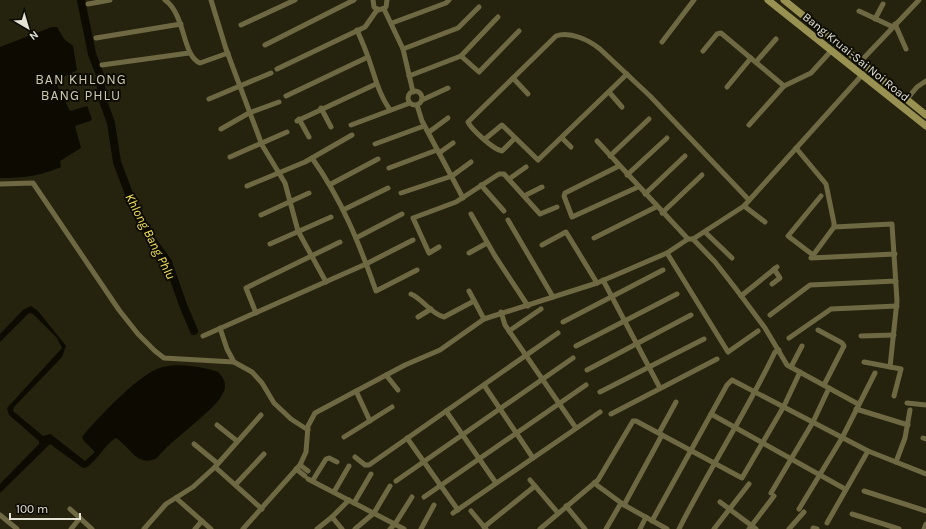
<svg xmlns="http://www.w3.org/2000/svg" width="926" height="529" viewBox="0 0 926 529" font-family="Karla,sans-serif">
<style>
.water{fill:#0c0a01}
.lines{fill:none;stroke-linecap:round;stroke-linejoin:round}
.river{stroke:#0c0a01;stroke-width:8}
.street{stroke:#6e6943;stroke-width:5}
.secondary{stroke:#999152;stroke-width:7}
.labels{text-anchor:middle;stroke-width:4;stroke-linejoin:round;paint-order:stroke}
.street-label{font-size:12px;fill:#e5e3d6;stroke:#0d0c04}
.water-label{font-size:13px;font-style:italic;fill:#f3e059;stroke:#0d0c04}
.quarter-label{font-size:14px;letter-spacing:1px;fill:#cbc8af;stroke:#0d0c04}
</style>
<rect width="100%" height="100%" fill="#25220e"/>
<g class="water">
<path d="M52 27H57L64 39 73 46 77 70 55 81 70 111 87 106 92 119 90 121 75 126 81 148 60 161 61 167C41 176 21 178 0 178V47Z"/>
<path d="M31 306 38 311 66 346 62 357 14 407 13 411 43 436 50 434 53 436 85 461 95 452 84 441 82 437 86 432C101 415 142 371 163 367 180 363 202 367 218 372 223 377 227 383 224 391 218 409 171 439 157 458 138 468 131 448 116 438 105 443 93 468 83 468L50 444 0 493V484L39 444V441L9 415 7 408 62 348 57 338 33 314 29 313 0 342V334L23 310Z"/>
</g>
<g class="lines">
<path class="river" d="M81 0 92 54 100 75 102 98 111 123 117 162 132 202 150 237 168 262 183 305 194 331"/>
<g class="street">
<path d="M165 0C186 15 182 56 200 63L228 53"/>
<path d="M211 0 226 49 262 145 285 183 298 231 326 282"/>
<path d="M373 0 374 7 379 10 386 7 387 0"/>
<path d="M88 4 110 0"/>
<path d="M384 9 403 49 413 92"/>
<path d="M859 11 893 27"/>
<path d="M875 19 883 4"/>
<path d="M392 23 446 3 449 0"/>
<path d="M895 24 906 49"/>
<path d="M241 25 295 0"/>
<path d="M357 30C361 39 365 48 368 57 375 76 378 93 390 110"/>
<path d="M96 38 181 24"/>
<path d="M662 42 694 0"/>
<path d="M265 45 354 0"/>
<path d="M403 49 458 28 479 7"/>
<path d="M703 51 717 34 721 33 784 86"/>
<path d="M461 56 479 72 519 31"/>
<path d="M756 62 776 39"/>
<path d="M860 62 919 0"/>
<path d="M102 65 189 53"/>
<path d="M277 69 365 27 377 10"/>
<path d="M409 76 461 56 498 17"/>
<path d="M513 78 528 94"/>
<path d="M727 87 751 58"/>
<circle cx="415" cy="98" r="7"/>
<path d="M609 92 622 107"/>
<path d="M286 96 368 57"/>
<path d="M209 99 271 73"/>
<path d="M907 99 917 87 926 81"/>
<path d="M422 100 448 88"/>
<path d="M417 105 422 121 463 198"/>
<path d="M321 108 331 127"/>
<path d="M299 119 309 137"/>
<path d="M297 121 376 84"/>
<path d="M351 125 410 103"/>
<path d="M749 125 784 86 811 73 831 51"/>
<path d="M221 129 249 113 279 102"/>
<path d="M429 132 448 118"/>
<path d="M515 138 502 151C494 150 471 129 468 122L556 36C570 31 589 40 600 49L650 96 749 200"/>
<path d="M562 138 571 147"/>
<path d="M485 139 502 125 538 160 627 74"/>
<path d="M597 141 688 239"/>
<path d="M375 144 424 126"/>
<path d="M796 148 826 184 834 223V227L811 258 895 254"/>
<path d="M439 153 453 143"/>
<path d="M610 156 649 119"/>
<path d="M230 157 287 132"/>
<path d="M312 158C342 200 359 243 376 291L417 270"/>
<path d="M619 166 565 193 564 196 572 217 638 187"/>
<path d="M389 168 437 150"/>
<path d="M627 175 667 138"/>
<path d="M509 179 526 167"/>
<path d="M0 184 33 183 119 310 138 334 155 351 164 358 234 362"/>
<path d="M331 184 378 159"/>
<path d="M481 185 504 211"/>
<path d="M247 186 305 162 352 135"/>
<path d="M401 193 452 176 471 162"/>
<path d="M645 194 685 156"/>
<path d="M524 196 542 187"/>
<path d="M744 206 765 222"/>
<path d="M343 210 388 188"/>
<path d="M662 213 702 175"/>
<path d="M471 214 495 256 528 306"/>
<path d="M261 215 309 193"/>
<path d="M508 220 553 297"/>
<path d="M834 227 892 224 897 301 890 367"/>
<path d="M705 232 732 258"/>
<path d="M356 238 402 214"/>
<path d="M594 238 656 207"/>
<path d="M693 239 715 262 736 289 765 328 787 365 858 404"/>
<path d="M270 244 331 217"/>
<path d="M542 245 566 232 597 283"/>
<path d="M439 247 429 253 413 218 456 202 499 174H504L540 214 557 207"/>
<path d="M469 253 487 243"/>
<path d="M667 253 728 352 758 331"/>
<path d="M813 255 788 236 821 196"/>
<path d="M603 280 660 388"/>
<path d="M772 284 780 278 774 269"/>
<path d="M469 291 484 319"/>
<path d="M411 294C424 300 431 314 444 317L474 301"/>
<path d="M741 296 777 267"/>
<path d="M501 312 505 325 576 428"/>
<path d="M256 313 246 288 340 242"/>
<path d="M770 315 810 285 896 281"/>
<path d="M418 317 431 309"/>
<path d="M563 322 663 270"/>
<path d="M220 328 227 349 234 362 252 372 262 383 274 403 291 419 308 430"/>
<path d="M818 330 842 343 844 346 824 385"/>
<path d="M509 331 541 309"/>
<path d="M203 336 366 264 413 240"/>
<path d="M861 336 894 335"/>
<path d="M789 338 831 309 897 306"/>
<path d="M576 346 677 294"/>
<path d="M864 362 901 369 894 396"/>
<path d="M791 367 802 346"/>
<path d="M587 370 691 315"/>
<path d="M386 375 398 390"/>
<path d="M484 385 533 458"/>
<path d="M356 391 370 421"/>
<path d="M600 392 704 339"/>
<path d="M907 403 926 405"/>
<path d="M856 409 908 425"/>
<path d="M446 411 496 483"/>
<path d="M611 414 717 359"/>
<path d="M711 414 845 489"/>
<path d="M217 425 237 441"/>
<path d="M659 433 676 402"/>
<path d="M344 437 392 407"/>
<path d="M407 438 458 510"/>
<path d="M923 438 926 439"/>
<path d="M194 444 217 463"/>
<path d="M355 457 365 465H369L558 333"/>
<path d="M896 462 905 438 910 410"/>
<path d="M300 465 308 471"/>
<path d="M215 467 262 509"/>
<path d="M296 469 305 476"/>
<path d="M308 479 404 529"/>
<path d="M313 480 326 459 329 458 337 462"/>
<path d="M530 480 558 513"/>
<path d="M396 481 573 358"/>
<path d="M594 483 624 505 667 529"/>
<path d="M236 484 264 454"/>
<path d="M864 491 926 511"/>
<path d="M334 492 349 466"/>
<path d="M771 493 813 422 829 388"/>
<path d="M424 497 586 385"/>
<path d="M176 498 211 529"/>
<path d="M720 502 756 529"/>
<path d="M354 503 371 474"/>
<path d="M624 505 662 435"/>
<path d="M566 506 585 529"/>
<path d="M70 509 92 529"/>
<path d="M799 509 842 438 875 373"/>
<path d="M471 511 486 529"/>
<path d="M453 513 600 412"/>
<path d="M852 514 899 529"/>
<path d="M0 515 17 529"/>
<path d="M332 517 342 529"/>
<path d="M652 521 727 385 732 380 868 451 926 474"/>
<path d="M827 523 868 451"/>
<path d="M484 527 535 486"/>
<path d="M813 528 817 529"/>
<path d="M71 529 80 518"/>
<path d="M144 529 166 504 193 487 215 467 261 415"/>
<path d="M195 529 202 521"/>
<path d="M243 529 300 465 306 452 308 426 315 413 405 365 440 350 484 319 597 283 667 253 688 239H693L744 206 863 74"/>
<path d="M317 529 332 517 349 500"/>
<path d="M355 529 374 513 390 486"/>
<path d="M390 529 395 524 412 497"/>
<path d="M421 529 434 505"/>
<path d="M540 529 598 480 633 421H636L742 478 784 406 800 372"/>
<path d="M606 529 621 503"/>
<path d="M640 529 646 517"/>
<path d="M679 529C709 469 746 413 775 352L779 350"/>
<path d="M714 529 749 484"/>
<path d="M749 529 774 496"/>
<path d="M789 529 804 512"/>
<path d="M924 529 926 524"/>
</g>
<g class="secondary">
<path d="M768 0 926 126"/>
<path d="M784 0 926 115"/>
</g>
</g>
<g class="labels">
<g class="street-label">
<text transform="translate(856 57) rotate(39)" y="4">Bang Kruai-Sai Noi Road</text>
</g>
<g class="water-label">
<text transform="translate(151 236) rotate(63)" y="5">Khlong Bang Phlu</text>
</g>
<g class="quarter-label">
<text x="81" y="84">BAN KHLONG<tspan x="81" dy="16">BANG PHLU</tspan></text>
</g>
</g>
<g transform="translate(28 28) rotate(142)" stroke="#0d0c04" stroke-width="3" paint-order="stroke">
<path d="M0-3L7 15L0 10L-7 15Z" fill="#e5e3d6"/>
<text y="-6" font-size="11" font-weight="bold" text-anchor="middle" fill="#e5e3d6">N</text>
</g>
<path d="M10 513v6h70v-6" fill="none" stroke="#e5e3d6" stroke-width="2"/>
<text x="16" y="513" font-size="12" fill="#e5e3d6" stroke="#0d0c04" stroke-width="3" paint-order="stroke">100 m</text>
</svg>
